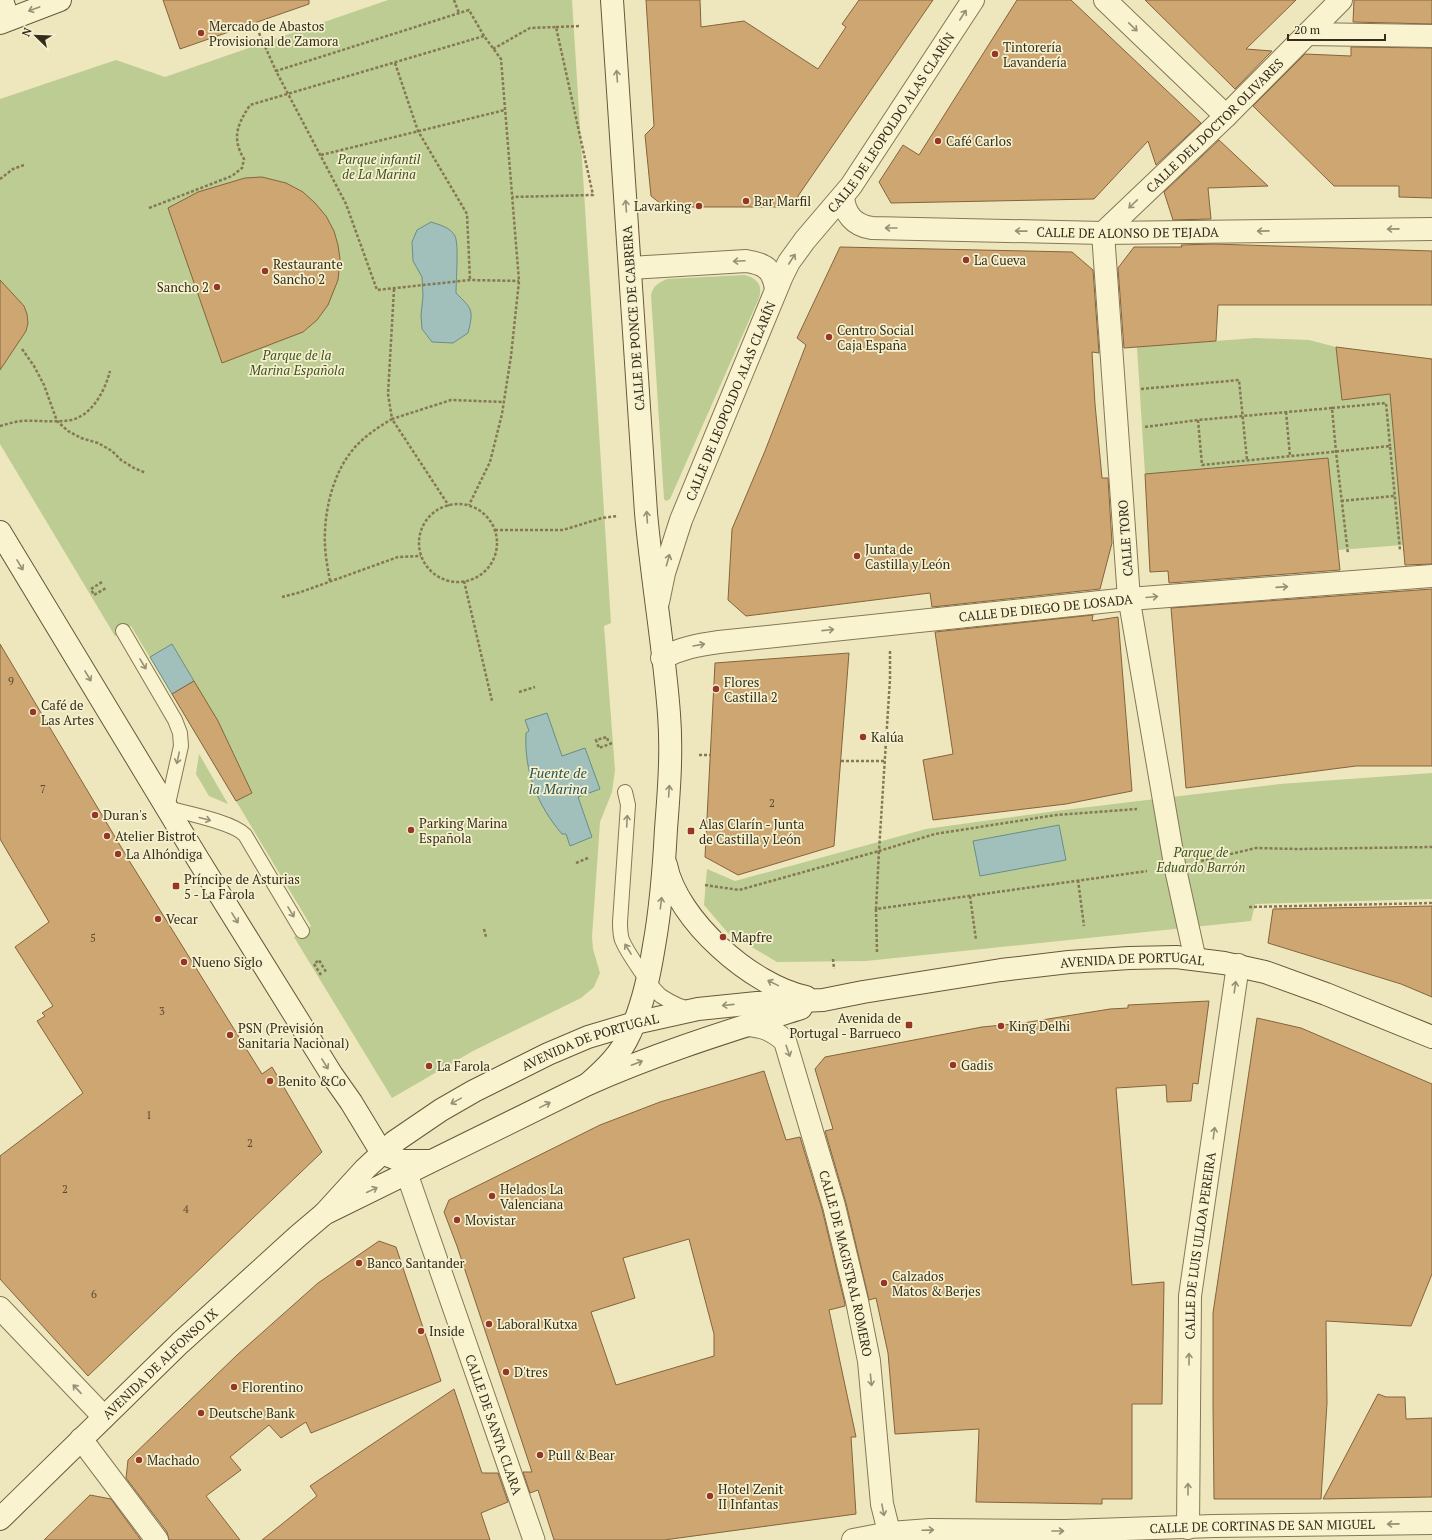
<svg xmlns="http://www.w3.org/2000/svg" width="1432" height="1540" viewBox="0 0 1432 1540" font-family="'PT Serif',serif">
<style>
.green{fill:#bccc92}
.water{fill:#a1bfbb;stroke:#698d89}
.building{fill:#cda672;stroke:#85643c;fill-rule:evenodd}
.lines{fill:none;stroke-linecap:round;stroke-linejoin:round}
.service-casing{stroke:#867756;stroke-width:16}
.pedestrian-casing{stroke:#867756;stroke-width:23}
.minor-casing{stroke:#867756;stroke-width:24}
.secondary-casing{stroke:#68583a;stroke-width:24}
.path{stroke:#867756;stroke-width:2.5;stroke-dasharray:3 2;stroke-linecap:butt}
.service{stroke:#f9f3d0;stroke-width:14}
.pedestrian{stroke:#f9f3d0;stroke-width:21}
.minor{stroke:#f9f3d0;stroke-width:22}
.secondary{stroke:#f9f3d0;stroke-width:22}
.oneway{stroke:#979076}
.poi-dot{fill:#963626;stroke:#f5f0cd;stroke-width:1.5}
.labels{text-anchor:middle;stroke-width:3.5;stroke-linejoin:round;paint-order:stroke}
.number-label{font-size:11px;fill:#5b4a31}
.poi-label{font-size:13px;fill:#352c1b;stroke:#f5f0cd;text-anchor:start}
.street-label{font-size:13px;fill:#352c1b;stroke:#f5f0cd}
.park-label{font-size:13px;font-style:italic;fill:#3e5222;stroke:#f5f0cd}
.water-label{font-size:14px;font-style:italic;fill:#2a5255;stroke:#f5f0cd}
</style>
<rect width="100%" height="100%" fill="#eee7bd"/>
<g class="green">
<path d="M388 0H572L611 623 604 626 615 770 612 792 600 822 592 937 593 949 600 973 594 987 581 998 473 1051 392 1098 294 937 311 926 131 626 115 636 0 444V99L116 60 165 77Z"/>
<path d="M744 275C757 278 763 285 759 298L670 499 666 501 664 499 651 295C653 286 658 283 667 279Z"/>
<path d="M1255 338 1309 340 1336 347 1342 400 1390 394 1403 545 1338 550 1328 458 1145 474 1137 347Z"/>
<path d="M199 754 228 804 209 796 196 774Z"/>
<path d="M1432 773V899L1255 904 1251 921 866 961 777 962 728 933 704 905 707 869 735 881 926 829 1064 810 1280 784Z"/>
</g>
<g class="water">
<path d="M431 222C440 225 450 227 455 236 459 244 456 282 456 293 472 309 474 309 468 333L453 343 432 342 422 329 421 315 423 296 422 277 413 261 412 242 417 230Z"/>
<path d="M172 644 194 681 172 694 150 657Z"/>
<path d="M547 713 562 756 585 748 600 789 578 797 592 837 570 846 566 834H562C537 805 524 771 526 733L529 731 525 720Z"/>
<path d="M1059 825 1066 860 980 876 973 841Z"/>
</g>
<g class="building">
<path d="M163 0H309V4L180 49Z"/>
<path d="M646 0H700L701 27 744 21 818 69 846 27 842 24 859 0H933L798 196V207H665L651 196 645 135 654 126Z"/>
<path d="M1017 0H1071L1201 123 1156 165 1148 141 1094 199 891 203 879 182 903 145 919 155Z"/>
<path d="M1145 0H1296L1246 49 1272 51 1235 89Z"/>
<path d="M1354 0H1432V24L1353 22Z"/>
<path d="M1351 47 1432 48V198L1399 197V186H1334L1253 106 1305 54 1351 56Z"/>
<path d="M1219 140 1268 186 1208 188 1211 219 1173 220 1164 192Z"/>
<path d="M262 177 286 183 303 192 315 203 326 216 334 231 338 245 340 259 338 280 328 305 317 320 303 332 222 363 168 208 198 192 245 178Z"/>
<path d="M1213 244 1432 251V305H1218L1216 341 1124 348 1118 268 1134 247H1182L1181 245Z"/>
<path d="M840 247 1072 252 1093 270 1099 353 1092 352 1095 404 1102 478H1108L1112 543 1100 589 932 607 930 593 746 616 728 600 732 529 765 451 806 345 797 338Z"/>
<path d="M0 280 24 306 27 314 28 323 26 331 0 370Z"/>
<path d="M1336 347 1432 359V564L1405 565 1390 394 1342 400Z"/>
<path d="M1328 458 1340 570 1169 583 1168 571 1150 572 1145 474Z"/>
<path d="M1432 589V766H1356L1186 788 1171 608Z"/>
<path d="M1093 615 1092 621 1118 617 1132 791 1066 804 933 820 923 760 953 754 935 632Z"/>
<path d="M0 644 130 862 262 1074 272 1067 322 1152 88 1376 0 1279V1156L83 1093 37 1021 45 1016 42 1013 53 1006 15 947 49 922 0 839Z"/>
<path d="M849 653 834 846 738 875 705 857 715 663Z"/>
<path d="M194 681 218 721 252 793 236 801 172 694Z"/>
<path d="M1432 906V997L1401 984 1268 943 1273 909Z"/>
<path d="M1209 1001 1198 1084 1193 1083 1191 1101 1167 1102 1166 1085 1116 1088 1132 1285 1164 1282 1162 1404H1132V1499H1102V1504L976 1502 979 1429 895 1434 888 1353 876 1298 869 1300 846 1203 825 1131 833 1129 815 1069 825 1057 982 1027 1023 1023 1110 1009 1128 1008V1005Z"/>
<path d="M1257 1018 1301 1028 1432 1084V1274L1411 1326 1326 1321 1327 1403 1321 1499H1214L1213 1405V1313Z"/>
<path d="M764 1071 786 1140 800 1137 822 1209 845 1304V1306L829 1310 856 1437H851L856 1514 664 1540H554L538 1490 530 1493 523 1472H532L457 1246 444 1212 449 1200 600 1125 660 1102ZM689 1239 714 1334V1356L616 1385 591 1312 635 1298 623 1258Z"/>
<path d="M379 1241 396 1247 441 1381 311 1433 306 1422 281 1438 269 1425 230 1457 241 1470 206 1496 240 1540H169L167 1532 126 1478 128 1460 237 1355 318 1283Z"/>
<path d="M454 1389 482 1473H498L508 1502 481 1513 490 1540H262L317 1496 310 1486Z"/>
<path d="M1378 1394 1386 1397H1405L1406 1419 1432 1418V1497L1323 1499Z"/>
<path d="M90 1495 111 1499 141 1540H44Z"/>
</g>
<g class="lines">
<g class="service-casing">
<g id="service">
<path d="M123 631 175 720 180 733 181 746 167 808C185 813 233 822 245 835L302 931"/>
<path d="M625 792 628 805 620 922C620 928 620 934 622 940 627 952 651 988 661 996 670 1002 681 1008 692 1009"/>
</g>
</g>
<g class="pedestrian-casing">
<g id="pedestrian">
<path d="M1129 599 1175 867 1195 958"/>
<path id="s1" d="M407 1174 534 1540"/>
</g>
</g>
<g class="minor-casing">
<g id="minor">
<path d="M1105 0 1226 116"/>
<path d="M1307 34 1432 36"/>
<path id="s2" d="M843 196C844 213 854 226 872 228L1103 233 1432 229"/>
<path d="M630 268 746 261C765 264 773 269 776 289"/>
<path id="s3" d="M1129 599 1103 233 1226 116 1341 0"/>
<path id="s4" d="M658 602 664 573 681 520 782 276 789 262 805 240 851 186 973 0"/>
<path id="s5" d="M662 658C681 648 698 645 719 642L1129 599 1432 576"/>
<path id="s6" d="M747 1025C763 1026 773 1030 785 1041L834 1206 857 1301 869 1361 882 1504 891 1540"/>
<path d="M0 1308 104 1417"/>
<path d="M81 1439 157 1540"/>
<path id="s7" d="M1188 1528 1190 1296 1238 965"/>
<path id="s8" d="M853 1540 890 1533 930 1530 1065 1531 1214 1526 1432 1523"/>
</g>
</g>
<g class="secondary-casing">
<g id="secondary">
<path d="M2 0 8 19"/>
<path d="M0 23 60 0"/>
<path d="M0 532 199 861 332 1075 351 1102 382 1153 402 1161H429"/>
<path d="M666 865C677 920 752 986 806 997"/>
<path d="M588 1084C605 1069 621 1054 630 1033 643 1005 649 977 654 946 661 907 664 868 666 829 669 791 672 752 669 714 664 647 652 580 646 513L612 0"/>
<path id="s9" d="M324 1214 365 1169 394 1142 441 1110 474 1091 548 1054 588 1037 635 1023 698 1009 757 1003 823 1000 863 992 1001 970 1069 962 1129 958 1176 957 1224 963 1265 972 1326 994 1432 1037"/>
<path id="s10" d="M0 1519 180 1343 298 1236 324 1214 588 1084C657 1053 729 1031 801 1008"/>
</g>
</g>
<g class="path">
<path d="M454 0 459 13"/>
<path d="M556 27 581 26"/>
<path d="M259 33 276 71"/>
<path d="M484 36 469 10 276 71 346 204 377 290 470 280 519 281"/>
<path d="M493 49 530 28 556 27 593 195 512 197"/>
<path d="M395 63 418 131 467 214 470 280"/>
<path d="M321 155 505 110"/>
<path d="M0 179 13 169 24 165"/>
<path d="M149 208 232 176 242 168 244 159C231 137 238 124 250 105L484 36 501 59 519 281 511 356 502 414 490 462 469 505"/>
<path d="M394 289 388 394 392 419 451 400 504 402"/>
<path d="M22 349 34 366 44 385 57 421 68 431 81 438 98 443 112 451 121 460 134 468 146 473"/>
<path d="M1141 389 1239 380 1247 460"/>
<path d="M1332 408 1386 403 1390 446"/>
<path d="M1286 412 1290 456"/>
<path d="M1198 420 1202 465 1390 446 1400 550"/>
<path d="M0 426C7 424 14 422 21 421 38 420 55 423 71 420 93 415 105 390 110 371"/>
<path d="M1145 427 1198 420 1332 408 1336 452 1348 554"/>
<path d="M1341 501 1394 496"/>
<circle cx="458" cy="543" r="39"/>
<path d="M495 530H563L602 518 618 516"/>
<path d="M330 581C327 565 324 549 325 532 326 502 336 466 358 444 368 434 380 426 392 419L449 506"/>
<path d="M464 581 492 701"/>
<path d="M102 582 91 589 94 595 106 588"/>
<path d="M282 597 301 592 398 557 421 556"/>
<path d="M890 651V679L879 851 935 834 1056 815 1137 809"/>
<path d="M519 692 535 687"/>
<path d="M608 741 607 737 596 740 599 748 612 743"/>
<path d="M699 755H710"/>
<path d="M841 761H884"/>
<path d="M1201 861 1256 848 1298 849 1432 847"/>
<path d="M576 863 588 858"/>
<path d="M1078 880 1084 926"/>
<path d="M705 885 739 890 879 851 876 909 1147 871"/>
<path d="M970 896 976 940"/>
<path d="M1249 907 1432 903"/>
<path d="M876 909 877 953"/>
<path d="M484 929 486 937"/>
<path d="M833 959 834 969"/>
<path d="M321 975 314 964 319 960 326 972"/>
</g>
<use href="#service" class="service"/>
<use href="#pedestrian" class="pedestrian"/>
<use href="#minor" class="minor"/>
<use href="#secondary" class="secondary"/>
</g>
<defs><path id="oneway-shaft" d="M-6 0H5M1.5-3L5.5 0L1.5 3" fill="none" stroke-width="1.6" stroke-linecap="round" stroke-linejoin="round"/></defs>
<g class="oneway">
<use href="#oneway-shaft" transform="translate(34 9) rotate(160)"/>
<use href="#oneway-shaft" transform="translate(963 15) rotate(-57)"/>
<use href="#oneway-shaft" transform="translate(1133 27) rotate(44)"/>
<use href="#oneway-shaft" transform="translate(617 76) rotate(-94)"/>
<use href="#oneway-shaft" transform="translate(1133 204) rotate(136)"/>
<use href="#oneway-shaft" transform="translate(626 206) rotate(-94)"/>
<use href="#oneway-shaft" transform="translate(891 228) rotate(-180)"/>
<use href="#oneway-shaft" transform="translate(1393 229) rotate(179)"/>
<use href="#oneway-shaft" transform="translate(1021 231) rotate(-179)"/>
<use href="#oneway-shaft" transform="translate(1263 231) rotate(179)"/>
<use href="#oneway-shaft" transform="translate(792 259) rotate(-57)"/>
<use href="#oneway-shaft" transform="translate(739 261) rotate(177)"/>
<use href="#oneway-shaft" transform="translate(647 517) rotate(-94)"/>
<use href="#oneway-shaft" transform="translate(668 560) rotate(-74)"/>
<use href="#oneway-shaft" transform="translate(20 565) rotate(59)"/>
<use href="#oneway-shaft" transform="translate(1282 587) rotate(-4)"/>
<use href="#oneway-shaft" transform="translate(1152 597) rotate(-5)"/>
<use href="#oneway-shaft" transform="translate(828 630) rotate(-6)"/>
<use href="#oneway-shaft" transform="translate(699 645) rotate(-10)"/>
<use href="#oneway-shaft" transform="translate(143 664) rotate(59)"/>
<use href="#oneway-shaft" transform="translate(88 676) rotate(59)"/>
<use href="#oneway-shaft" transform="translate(178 758) rotate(102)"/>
<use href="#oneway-shaft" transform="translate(669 791) rotate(-86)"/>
<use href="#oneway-shaft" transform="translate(205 819) rotate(15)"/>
<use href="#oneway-shaft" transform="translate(627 821) rotate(-87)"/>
<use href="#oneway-shaft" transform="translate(661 903) rotate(-83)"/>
<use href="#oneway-shaft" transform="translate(291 912) rotate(59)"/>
<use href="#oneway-shaft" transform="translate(235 918) rotate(58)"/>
<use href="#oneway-shaft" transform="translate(628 949) rotate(-122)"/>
<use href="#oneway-shaft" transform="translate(773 983) rotate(-154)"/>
<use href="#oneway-shaft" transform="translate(1235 987) rotate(-82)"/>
<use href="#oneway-shaft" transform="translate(728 1005) rotate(174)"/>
<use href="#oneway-shaft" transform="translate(788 1051) rotate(71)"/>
<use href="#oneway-shaft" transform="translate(637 1063) rotate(-21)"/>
<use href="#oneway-shaft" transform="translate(325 1064) rotate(58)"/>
<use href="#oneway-shaft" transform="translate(456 1101) rotate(151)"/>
<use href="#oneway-shaft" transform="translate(545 1105) rotate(-26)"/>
<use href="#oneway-shaft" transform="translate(1214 1133) rotate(-82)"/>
<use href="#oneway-shaft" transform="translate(372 1190) rotate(-25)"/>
<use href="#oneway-shaft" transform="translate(1189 1359) rotate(-90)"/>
<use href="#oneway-shaft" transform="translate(871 1380) rotate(84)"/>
<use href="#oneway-shaft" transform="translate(77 1389) rotate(-133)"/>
<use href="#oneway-shaft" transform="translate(1188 1489) rotate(-90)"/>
<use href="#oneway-shaft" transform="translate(883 1510) rotate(79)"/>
<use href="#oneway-shaft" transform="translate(1393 1524) rotate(179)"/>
<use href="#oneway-shaft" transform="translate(928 1530) rotate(-2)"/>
<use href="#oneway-shaft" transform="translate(1058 1531)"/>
</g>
<g class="poi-dot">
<circle cx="201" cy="33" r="4"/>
<circle cx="995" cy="54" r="4"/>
<circle cx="938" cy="141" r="4"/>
<circle cx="746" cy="201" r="4"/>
<circle cx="699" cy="206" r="4"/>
<circle cx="966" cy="260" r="4"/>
<circle cx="265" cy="271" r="4"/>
<circle cx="217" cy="287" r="4"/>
<circle cx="829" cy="337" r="4"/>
<circle cx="857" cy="556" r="4"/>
<circle cx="716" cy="689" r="4"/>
<circle cx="33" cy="712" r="4"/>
<circle cx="863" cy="737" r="4"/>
<circle cx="95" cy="815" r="4"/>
<circle cx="411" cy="830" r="4"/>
<rect x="687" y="827" width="8" height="8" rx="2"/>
<circle cx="107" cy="836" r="4"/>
<circle cx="118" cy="854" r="4"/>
<rect x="172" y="882" width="8" height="8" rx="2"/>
<circle cx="158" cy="919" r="4"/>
<circle cx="723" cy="937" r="4"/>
<circle cx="184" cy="962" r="4"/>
<rect x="905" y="1021" width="8" height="8" rx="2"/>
<circle cx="1001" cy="1026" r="4"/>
<circle cx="230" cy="1035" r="4"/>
<circle cx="953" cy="1065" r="4"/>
<circle cx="429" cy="1066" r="4"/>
<circle cx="270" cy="1081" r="4"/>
<circle cx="492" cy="1196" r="4"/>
<circle cx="457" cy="1220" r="4"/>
<circle cx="359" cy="1263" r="4"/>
<circle cx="884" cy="1283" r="4"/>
<circle cx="489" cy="1324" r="4"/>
<circle cx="421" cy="1331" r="4"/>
<circle cx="506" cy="1372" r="4"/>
<circle cx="234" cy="1387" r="4"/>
<circle cx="201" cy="1413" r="4"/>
<circle cx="540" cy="1455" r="4"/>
<circle cx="139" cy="1460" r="4"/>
<circle cx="710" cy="1496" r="4"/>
</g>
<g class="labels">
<g class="number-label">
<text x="11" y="685">9</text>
<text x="43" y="793">7</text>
<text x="772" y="807">2</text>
<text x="93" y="942">5</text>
<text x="162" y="1015">3</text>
<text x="149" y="1119">1</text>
<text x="250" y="1147">2</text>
<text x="65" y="1193">2</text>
<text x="186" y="1213">4</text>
<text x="94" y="1298">6</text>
</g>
<g class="poi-label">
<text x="209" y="31">Mercado de Abastos<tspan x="209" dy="15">Provisional de Zamora</tspan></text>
<text x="1003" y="52">Tintorería<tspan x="1003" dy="15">Lavandería</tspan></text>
<text x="946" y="146">Café Carlos</text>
<text x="754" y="206">Bar Marfil</text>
<text x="691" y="211" text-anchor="end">Lavarking</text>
<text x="974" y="265">La Cueva</text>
<text x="273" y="269">Restaurante<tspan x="273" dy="15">Sancho 2</tspan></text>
<text x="209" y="292" text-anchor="end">Sancho 2</text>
<text x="837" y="335">Centro Social<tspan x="837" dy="15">Caja España</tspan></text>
<text x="865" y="554">Junta de<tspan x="865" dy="15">Castilla y León</tspan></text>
<text x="724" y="687">Flores<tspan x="724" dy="15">Castilla 2</tspan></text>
<text x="41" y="710">Café de<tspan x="41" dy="15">Las Artes</tspan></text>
<text x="871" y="742">Kalúa</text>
<text x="103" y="820">Duran's</text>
<text x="419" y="828">Parking Marina<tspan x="419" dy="15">Española</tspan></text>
<text x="699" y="829">Alas Clarín - Junta<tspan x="699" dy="15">de Castilla y León</tspan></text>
<text x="115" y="841">Atelier Bistrot</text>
<text x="126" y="859">La Alhóndiga</text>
<text x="184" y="884">Príncipe de Asturias<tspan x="184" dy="15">5 - La Farola</tspan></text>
<text x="166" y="924">Vecar</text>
<text x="731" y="942">Mapfre</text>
<text x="192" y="967">Nueno Siglo</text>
<text x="901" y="1023" text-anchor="end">Avenida de<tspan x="901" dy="15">Portugal - Barrueco</tspan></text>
<text x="1009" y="1031">King Delhi</text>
<text x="238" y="1033">PSN (Previsión<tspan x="238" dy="15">Sanitaria Nacional)</tspan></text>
<text x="961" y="1070">Gadis</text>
<text x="437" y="1071">La Farola</text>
<text x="278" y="1086">Benito &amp;Co</text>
<text x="500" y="1194">Helados La<tspan x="500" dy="15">Valenciana</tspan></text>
<text x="465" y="1225">Movistar</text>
<text x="367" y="1268">Banco Santander</text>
<text x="892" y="1281">Calzados<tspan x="892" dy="15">Matos &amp; Berjes</tspan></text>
<text x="497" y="1329">Laboral Kutxa</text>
<text x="429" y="1336">Inside</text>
<text x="514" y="1377">D'tres</text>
<text x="242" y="1392">Florentino</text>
<text x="209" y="1418">Deutsche Bank</text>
<text x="548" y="1460">Pull &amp; Bear</text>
<text x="147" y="1465">Machado</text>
<text x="718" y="1494">Hotel Zenit<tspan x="718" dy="15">II Infantas</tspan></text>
</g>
<g class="street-label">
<text dy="5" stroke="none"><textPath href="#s4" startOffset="538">CALLE DE LEOPOLDO ALAS CLARÍN</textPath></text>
<text dy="5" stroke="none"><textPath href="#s3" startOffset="522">CALLE DEL DOCTOR OLIVARES</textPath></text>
<text dy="5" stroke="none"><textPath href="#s2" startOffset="303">CALLE DE ALONSO DE TEJADA</textPath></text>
<text transform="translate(633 318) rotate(-94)" y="5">CALLE DE PONCE DE CABRERA</text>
<text dy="5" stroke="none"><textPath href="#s4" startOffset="214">CALLE DE LEOPOLDO ALAS CLARÍN</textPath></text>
<text transform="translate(1125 538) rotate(-94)" y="5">CALLE TORO</text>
<text dy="5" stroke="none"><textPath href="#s5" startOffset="388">CALLE DE DIEGO DE LOSADA</textPath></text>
<text dy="5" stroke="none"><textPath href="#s9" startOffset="873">AVENIDA DE PORTUGAL</textPath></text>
<text dy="5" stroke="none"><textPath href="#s9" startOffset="322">AVENIDA DE PORTUGAL</textPath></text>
<text dy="5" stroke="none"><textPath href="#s7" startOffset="283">CALLE DE LUIS ULLOA PEREIRA</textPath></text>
<text dy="5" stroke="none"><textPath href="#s6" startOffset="273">CALLE DE MAGISTRAL ROMERO</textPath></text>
<text dy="5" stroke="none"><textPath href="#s10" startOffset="223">AVENIDA DE ALFONSO IX</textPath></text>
<text dy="5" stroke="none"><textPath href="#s1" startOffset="265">CALLE DE SANTA CLARA</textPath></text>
<text dy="5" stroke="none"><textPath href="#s8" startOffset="410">CALLE DE CORTINAS DE SAN MIGUEL</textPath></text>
</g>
<g class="park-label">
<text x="379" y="164">Parque infantil<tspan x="379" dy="15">de La Marina</tspan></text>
<text x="297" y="360">Parque de la<tspan x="297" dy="15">Marina Española</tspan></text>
<text x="1201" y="857">Parque de<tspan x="1201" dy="15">Eduardo Barrón</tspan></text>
</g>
<g class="water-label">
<text x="558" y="778">Fuente de<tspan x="558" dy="16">la Marina</tspan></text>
</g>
</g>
<g transform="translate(36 36) rotate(293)" stroke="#f5f0cd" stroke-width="3" paint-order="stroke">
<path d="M0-3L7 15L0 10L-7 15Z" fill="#352c1b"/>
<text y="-6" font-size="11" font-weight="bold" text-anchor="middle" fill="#352c1b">N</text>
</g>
<path d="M1288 34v6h97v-6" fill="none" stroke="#352c1b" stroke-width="2"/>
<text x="1294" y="34" font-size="12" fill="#352c1b" stroke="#f5f0cd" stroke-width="3" paint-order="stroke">20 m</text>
</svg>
